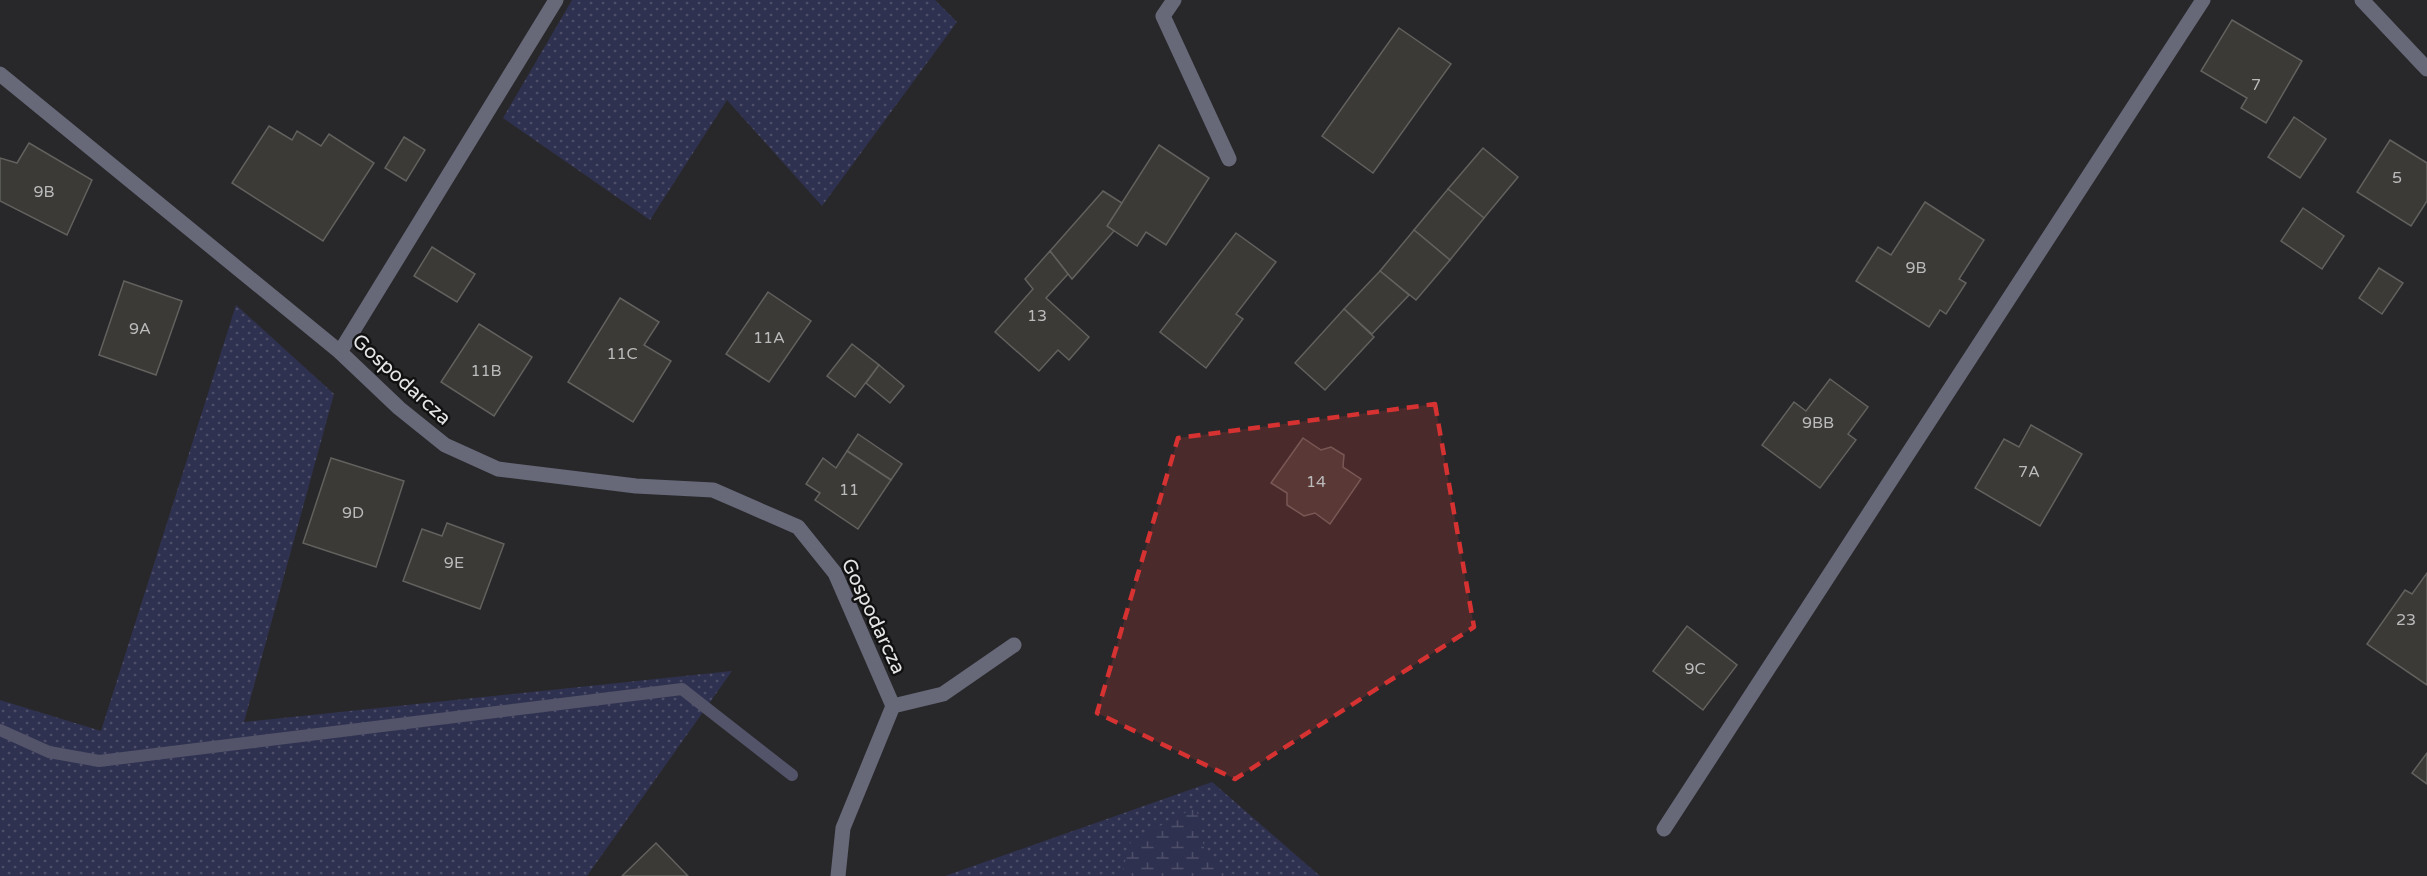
<svg xmlns="http://www.w3.org/2000/svg" width="2427" height="876" viewBox="0 0 2427 876" font-family="'Varela Round',sans-serif">
<style>
.grass{fill:url(#grass-dots)}
.wetland{fill:url(#wetland-marsh)}
.lines{fill:none;stroke-linecap:round;stroke-linejoin:round}
.stream{stroke:#535469;stroke-width:12}
.building{fill:#3b3a37;stroke:#62615e;stroke-width:1.5}
.minor{stroke:#676979;stroke-width:15}
.marked{fill:#d73232;fill-opacity:0.2;stroke:#d73232;stroke-width:4.5;stroke-dasharray:12 8;stroke-linejoin:round}
.labels{text-anchor:middle;stroke-width:5;stroke-linejoin:round;paint-order:stroke}
.number-label{font-size:16px;fill:#bbbbbc}
.street-label{font-size:20px;fill:#e6e6e8;stroke:#111112}
</style>
<defs>
<pattern id="grass-dots" width="8" height="8" patternUnits="userSpaceOnUse" patternTransform="scale(1.5)"><rect width="8" height="8" fill="#2f3150"/><path d="M2 2h.1M6 6h.1" fill="none" stroke="#4d4f69" stroke-width="1.8" stroke-linecap="round"/></pattern>
<pattern id="wetland-marsh" width="20" height="14" patternUnits="userSpaceOnUse" patternTransform="scale(1.5)"><rect width="20" height="14" fill="#2f3150"/><path d="M1 5h8M5 5V1M11 12h8M15 12V8" fill="none" stroke="#4d4f69"/></pattern>
</defs>
<rect width="100%" height="100%" fill="#28282b"/>
<g class="grass">
<path d="M572 0H935L957 22 822 206 727 100 650 220 503 118Z"/>
<path d="M236 305 334 394 244 722 732 671 587 876H0V700L101 731Z"/>
<path d="M1212 782 1320 876H945Z"/>
</g>
<path class="wetland" d="M1196 807 1205 853 1235 876H1121L1131 841Z"/>
<g class="lines">
<path class="stream" d="M0 730 49 752 99 761 682 689 792 775"/>
</g>
<g class="building">
<path d="M2232 20 2302 61 2266 123 2241 108 2247 98 2201 71Z"/>
<path d="M1399 28 1451 64 1373 173 1322 136Z"/>
<path d="M2294 117 2326 139 2300 178 2268 157Z"/>
<path d="M269 126 292 140 297 131 321 146 329 134 374 163 323 241 232 183Z"/>
<path d="M404 137 425 150 406 181 385 168Z"/>
<path d="M2390 140 2427 163V201L2411 226 2357 192Z"/>
<path d="M29 143 92 180 67 235 0 201V158L17 163Z"/>
<path d="M1159 145 1209 178 1166 245 1146 232 1137 246 1107 226Z"/>
<path d="M1483 148 1518 177 1484 218 1448 189Z"/>
<path d="M1448 189 1484 218 1450 260 1414 230Z"/>
<path d="M1103 191 1122 203 1107 226 1114 231 1072 279 1050 251Z"/>
<path d="M1925 202 1984 240 1959 279 1966 283 1946 314 1940 310 1929 327 1856 281 1878 247 1891 255Z"/>
<path d="M2303 208 2344 236 2322 269 2281 241Z"/>
<path d="M1414 230 1450 260 1416 300 1380 271Z"/>
<path d="M1236 233 1276 262 1236 314 1243 319 1206 368 1160 332Z"/>
<path d="M432 247 475 274 457 302 414 276Z"/>
<path d="M1050 251 1068 274 1046 298 1089 337 1069 360 1058 350 1039 371 995 332 1033 289 1025 279Z"/>
<path d="M2379 268 2403 283 2382 314 2359 298Z"/>
<path d="M1380 271 1409 295 1372 334 1344 309Z"/>
<path d="M124 281 182 301 156 375 99 355Z"/>
<path d="M768 292 811 321 769 382 726 354Z"/>
<path d="M620 298 659 322 644 345 671 361 633 422 568 382Z"/>
<path d="M1344 309 1374 337 1325 390 1295 363Z"/>
<path d="M479 324 532 357 494 416 441 382Z"/>
<path d="M852 344 879 365 855 397 827 376Z"/>
<path d="M879 365 904 386 890 403 866 383Z"/>
<path d="M1830 379 1868 407 1848 434 1856 440 1820 488 1762 445 1794 402 1806 411Z"/>
<path d="M2031 425 2082 454 2040 526 1975 488 2004 439 2019 447Z"/>
<path d="M858 434 902 464 891 480 847 451Z"/>
<path d="M1303 438 1321 450 1331 447 1344 455 1343 467 1361 479 1330 524 1315 513 1304 516 1287 505V493L1271 483Z"/>
<path d="M847 451 891 480 858 529 815 500 820 493 806 484 823 458 836 468Z"/>
<path d="M331 458 404 481 376 567 303 543Z"/>
<path d="M447 523 504 544 480 609 403 581 422 529 442 536Z"/>
<path d="M2427 573V685L2367 644 2405 590 2412 594Z"/>
<path d="M1687 626 1737 665 1703 710 1653 671Z"/>
<path d="M2427 753V784L2412 773Z"/>
<path d="M656 843 688 876H622Z"/>
</g>
<g class="lines">
<g class="minor">
<path d="M1174 0 1163 16 1229 159"/>
<path d="M2362 0 2427 69"/>
<path d="M0 74 340 352 399 408 445 445 498 469 636 486 713 490 798 527 835 573 893 706"/>
<path d="M340 352 556 0"/>
<path d="M1664 829 2203 0"/>
<path d="M838 876 843 828 893 706 943 694 1014 645"/>
</g>
</g>
<path class="marked" d="M1435 404 1474 627 1235 779 1097 713 1178 438Z"/>
<g class="labels">
<g class="number-label">
<text x="2256" y="90">7</text>
<text x="2397" y="183">5</text>
<text x="44" y="197">9B</text>
<text x="1916" y="273">9B</text>
<text x="1037" y="321">13</text>
<text x="140" y="334">9A</text>
<text x="769" y="343">11A</text>
<text x="622" y="359">11C</text>
<text x="486" y="376">11B</text>
<text x="1818" y="428">9BB</text>
<text x="2029" y="477">7A</text>
<text x="1316" y="487">14</text>
<text x="849" y="495">11</text>
<text x="353" y="518">9D</text>
<text x="454" y="568">9E</text>
<text x="2406" y="625">23</text>
<text x="1695" y="674">9C</text>
</g>
<g class="street-label">
<text transform="translate(402 379) rotate(42)" y="7">Gospodarcza</text>
<text transform="translate(874 616) rotate(65)" y="7">Gospodarcza</text>
</g>
</g>
</svg>
